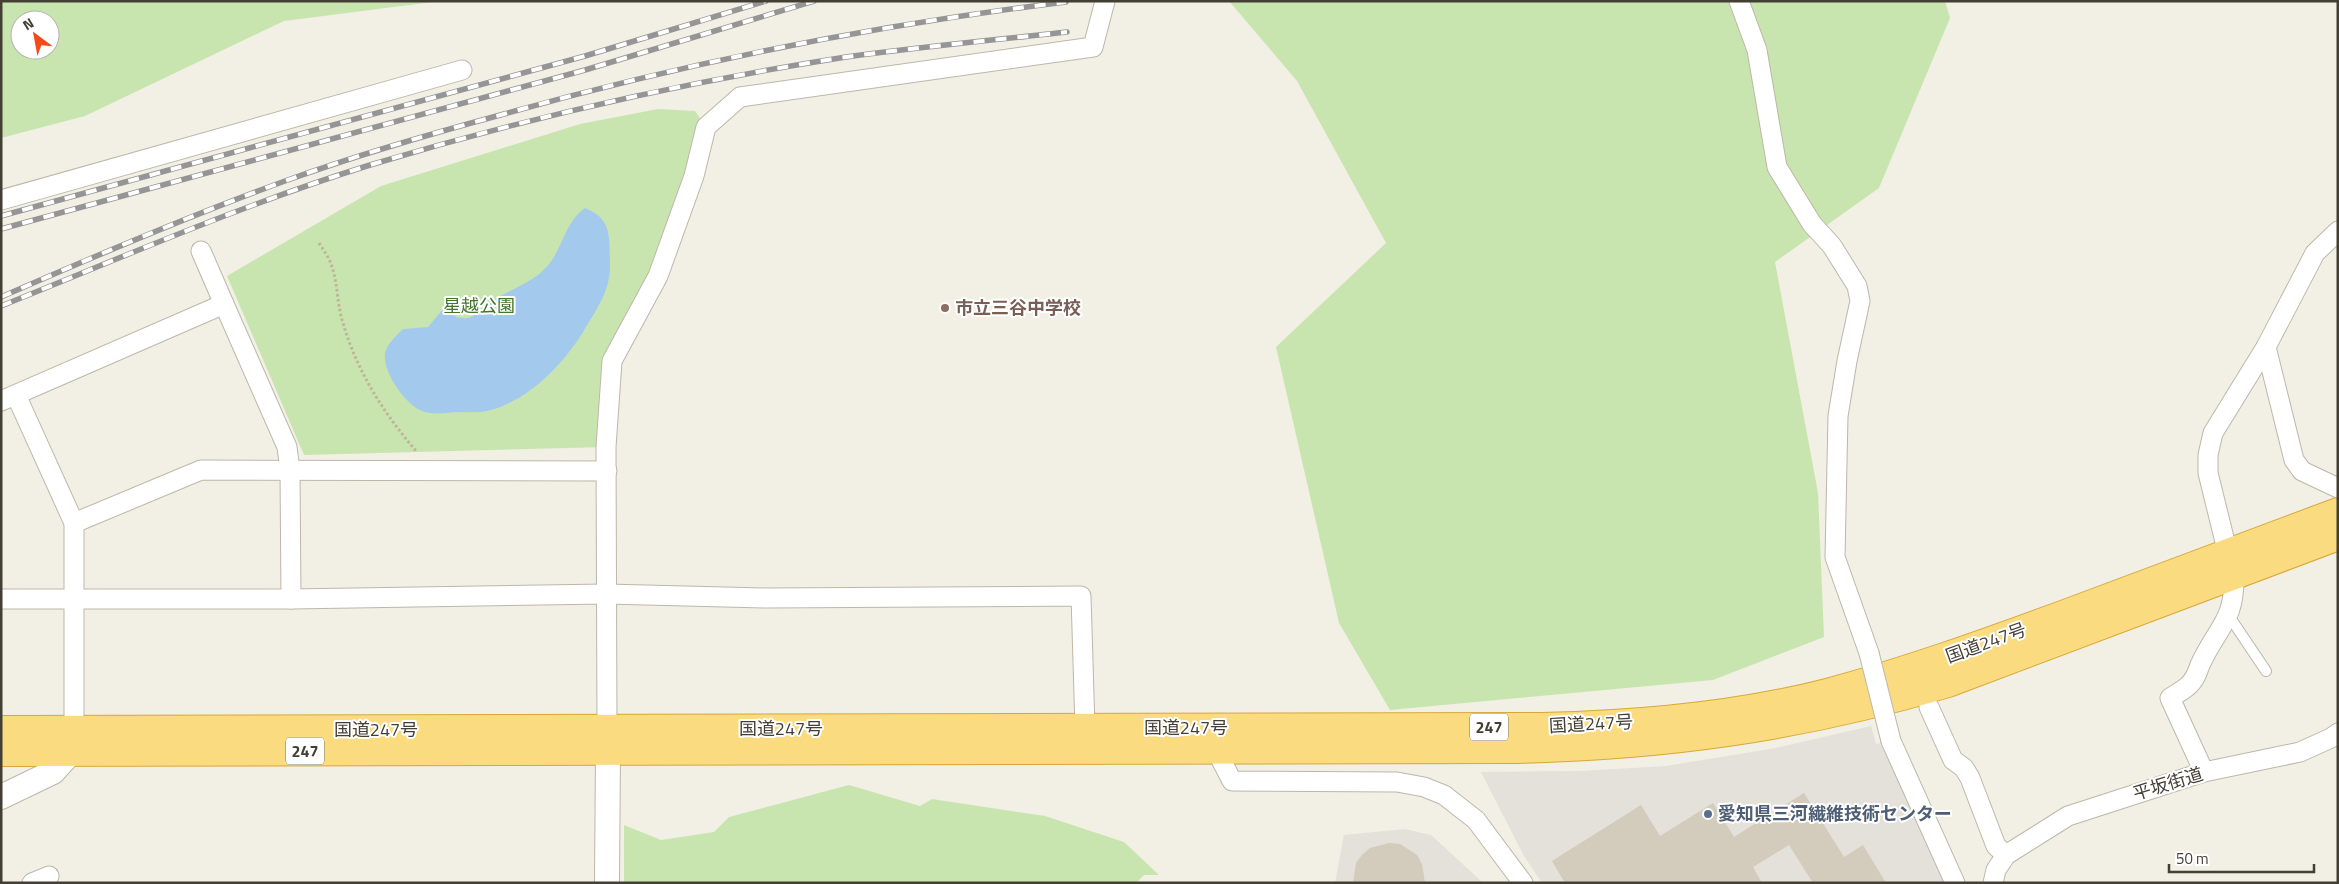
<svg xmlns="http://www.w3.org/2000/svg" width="2339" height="884" viewBox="0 0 2339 884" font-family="'Titillium Web','Noto Sans JP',sans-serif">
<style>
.industrial{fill:#e4e0da}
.green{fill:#c9e5af;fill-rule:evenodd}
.water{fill:#a3caed}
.building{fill:#d3cbbb}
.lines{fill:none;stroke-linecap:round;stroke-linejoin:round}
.service-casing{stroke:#bdb7a8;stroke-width:12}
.minor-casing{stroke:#bdb7a8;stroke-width:21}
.tertiary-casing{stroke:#bdb7a8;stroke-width:26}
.trunk-casing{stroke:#d8a739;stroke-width:30}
.path{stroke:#beb49a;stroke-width:3;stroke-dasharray:2.5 2.5;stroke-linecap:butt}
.service{stroke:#fff;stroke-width:10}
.minor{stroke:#fff;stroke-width:19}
.tertiary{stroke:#fff;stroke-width:24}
.trunk{stroke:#fadb7f;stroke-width:28}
.rail-casing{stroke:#959595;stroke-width:5.5}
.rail{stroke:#fff;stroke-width:4;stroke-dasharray:11;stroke-linecap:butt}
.minor-bridge-casing{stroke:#bdb7a8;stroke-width:21;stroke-linecap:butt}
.minor-bridge{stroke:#fff;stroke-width:19}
.education-dot{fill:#8d6e63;stroke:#fff;stroke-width:2}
.service-dot{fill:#5c6f8a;stroke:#fff;stroke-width:2}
.labels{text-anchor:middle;stroke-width:4;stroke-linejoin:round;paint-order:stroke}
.shield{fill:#fff;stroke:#7c7972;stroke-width:1}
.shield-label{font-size:16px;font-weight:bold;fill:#443f35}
.park-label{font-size:18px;fill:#42742a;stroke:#fff}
.education-label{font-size:18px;font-weight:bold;fill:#785e54;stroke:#fff;text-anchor:start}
.street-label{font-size:18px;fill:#443f35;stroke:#fff}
.service-label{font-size:18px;font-weight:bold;fill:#4e5e75;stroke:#fff;text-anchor:start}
</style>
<rect width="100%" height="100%" fill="#f2efe5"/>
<g class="industrial">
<path d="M1871 726 1876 744 1882 743 1945 883H1542L1524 856 1481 772 1582 771 1666 766 1776 748Z"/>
<path d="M1405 829 1431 835 1482 882 1335 883 1344 835Z"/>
</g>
<g class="green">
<path d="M1 1H441L284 21 85 116 1 138ZM20 20H50V50H20Z"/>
<path d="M1229 1H1945L1950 18 1879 188 1775 262 1818 493 1824 637 1713 680 1390 710 1339 623 1276 347 1386 243 1297 81Z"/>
<path d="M658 109 695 111 706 127 694 176 612 361 606 447 304 455 227 276 381 186 580 124Z"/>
<path d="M849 785 920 806 932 799 1045 816 1124 842 1159 875H1144L1136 883H624V825L661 840 714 832 729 817Z"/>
</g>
<path class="water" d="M585 208C613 219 609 238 610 264 611 288 598 308 586 327 566 362 528 402 487 411 477 413 466 412 456 412 447 413 431 415 422 411 405 404 382 371 385 353 387 344 397 335 403 329L428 327 443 309C451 313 458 320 467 318 476 317 479 310 486 305 507 289 536 284 552 260 564 242 566 222 585 208Z"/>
<g class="building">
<path d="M1804 793 1844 857 1863 845 1886 883H1813L1789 845 1753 867 1762 883H1565L1552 861 1641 805 1660 836 1713 803 1734 837Z"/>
<path d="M1389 843 1400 844 1417 855 1422 864 1425 883H1353L1356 863 1362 855 1370 848Z"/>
</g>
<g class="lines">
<g class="service-casing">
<path id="service" d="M2229 616 2266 671"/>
</g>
<g class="minor-casing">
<g id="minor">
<path d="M1739 1 1757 50 1777 167 1812 224 1832 246 1857 286 1860 301 1847 361 1838 416 1835 557 1869 653"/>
<path d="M1 200 462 70"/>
<path d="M201 251 224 304"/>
<path d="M2266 347 2294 460 2302 471 2338 488"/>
<path d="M16 395 74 523V731"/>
<path d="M1 401 224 304 287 447 290 470 291 599"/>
<path d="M74 523 201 470 607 471"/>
<path d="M2228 554 2208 473V455L2213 433 2266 347 2315 253 2338 231"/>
<path d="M1 599H291L606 594 767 598 1081 596 1085 728"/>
<path d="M1929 707 1953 760 1964 768 1970 778 1996 846 2006 855"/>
<path d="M607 729 606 447 612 361 658 276 694 176 706 127 740 97 1093 47 1105 1"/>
<path d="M1891 741 1955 883"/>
<path d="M1216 750 1232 781 1397 782 1424 787 1444 795 1476 820 1523 883"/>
<path d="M2204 772 2170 698C2176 694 2184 690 2189 685 2196 678 2197 673 2200 665 2217 627 2235 622 2234 575"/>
<path d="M32 883 49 876"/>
<path d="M1993 883 1996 870 2006 855 2068 816 2204 772 2300 752 2331 738 2338 733"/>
</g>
</g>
<g class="tertiary-casing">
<g id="tertiary">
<path d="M1 797 53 772 73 750V739"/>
<path d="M607 883 608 751"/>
</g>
</g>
<g class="trunk-casing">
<g id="trunk">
<path d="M1 730 1542 727C1634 725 1737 716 1827 693 1909 671 1989 642 2068 613 2158 580 2248 546 2338 512"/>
<path d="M1 752 1510 749C1663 746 1802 727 1948 683L2338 536"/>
</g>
</g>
<path class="path" d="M319 243C324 251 330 259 332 267 338 285 337 305 343 323 357 372 385 415 417 452"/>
<use href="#service" class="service"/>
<use href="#minor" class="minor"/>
<use href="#tertiary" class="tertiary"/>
<use href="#trunk" class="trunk"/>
<g class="rail-casing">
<g id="rail">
<path d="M1 216 585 56 766 1"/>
<path d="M1 229 585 70 814 1"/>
<path d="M1 297C95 256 189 216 285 181 357 155 430 134 504 114 689 62 875 25 1066 2"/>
<path d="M1 306C123 257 244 204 370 165 526 118 685 82 846 57 920 47 994 40 1067 32"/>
</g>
</g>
<use href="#rail" class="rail"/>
<g class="minor-bridge-casing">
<path id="minor-bridge" d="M1869 653 1891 741"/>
</g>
<use href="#minor-bridge" class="minor-bridge"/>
</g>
<circle class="education-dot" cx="945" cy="308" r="5"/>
<circle class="service-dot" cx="1708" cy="814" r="5"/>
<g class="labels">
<g class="shield">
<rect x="1470" y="713.5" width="38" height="27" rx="4"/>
<rect x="286" y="737.5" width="38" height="27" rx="4"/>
</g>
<g class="shield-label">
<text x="1489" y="733">247</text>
<text x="305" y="757">247</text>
</g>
<g class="park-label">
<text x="479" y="312">星越公園</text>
</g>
<g class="education-label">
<text x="955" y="314">市立三谷中学校</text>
</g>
<g class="street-label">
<text transform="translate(1986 643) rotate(-20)" y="6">国道247号</text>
<text transform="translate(1591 724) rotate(-3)" y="6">国道247号</text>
<text x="1186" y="734">国道247号</text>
<text x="781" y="735">国道247号</text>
<text x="376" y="736">国道247号</text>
<text transform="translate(2168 784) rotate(-17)" y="6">平坂街道</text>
</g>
<g class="service-label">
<text x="1718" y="820">愛知県三河繊維技術センター</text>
</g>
</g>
<rect width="2339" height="884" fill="none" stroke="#443f35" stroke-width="5"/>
<g transform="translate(35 35) rotate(328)"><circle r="24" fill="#ffffff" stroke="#b4b2ae"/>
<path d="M0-4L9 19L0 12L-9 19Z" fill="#f3491b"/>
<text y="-8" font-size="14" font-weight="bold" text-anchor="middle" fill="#443f35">N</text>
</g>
<path d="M2169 864v8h145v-8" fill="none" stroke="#443f35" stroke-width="2.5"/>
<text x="2176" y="864" font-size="15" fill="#443f35" stroke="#ffffff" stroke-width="4" paint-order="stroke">50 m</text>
</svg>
